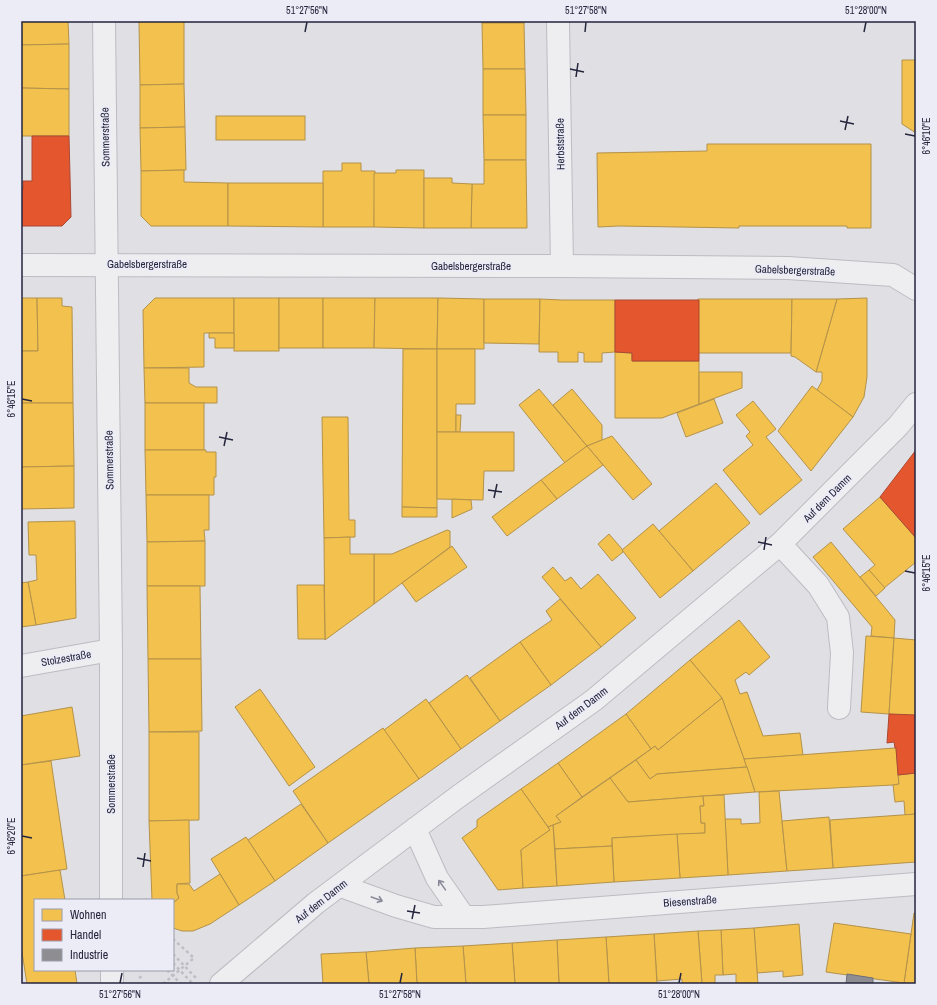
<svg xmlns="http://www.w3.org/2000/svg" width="937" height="1005" viewBox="0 0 937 1005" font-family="'Archivo Narrow',sans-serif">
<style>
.homes{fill:#f2c14e;stroke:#b49249}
.shops{fill:#e4572e;stroke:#ab4833}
.industry{fill:#8d8d92;stroke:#6e6e79}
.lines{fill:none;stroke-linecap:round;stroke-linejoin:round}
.minor-casing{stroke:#bcbcc2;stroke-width:24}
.path{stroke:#bebec4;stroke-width:2.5;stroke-dasharray:3 3;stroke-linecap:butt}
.minor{stroke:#eeeef1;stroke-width:22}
.oneway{stroke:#8a8a98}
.ticks{fill:none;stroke:#25253e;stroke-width:1.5}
.labels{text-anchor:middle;stroke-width:4;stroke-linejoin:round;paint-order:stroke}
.street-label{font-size:11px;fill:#25253e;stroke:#ebecf5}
.neatline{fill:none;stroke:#25253e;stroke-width:1.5}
.ticks-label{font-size:10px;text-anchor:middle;fill:#25253e}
</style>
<rect width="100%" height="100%" fill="#dfdfe4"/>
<g class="homes">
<path d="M21 21H68L69 44 22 45Z"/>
<path d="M139 21H184V84L140 85Z"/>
<rect x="482" y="21" width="42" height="2"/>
<path d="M482 23H524L525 69H483Z"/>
<path d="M69 44V89L21 88V45Z"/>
<path d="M902 60H916V133L902 124Z"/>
<path d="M483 69H525L526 115H483Z"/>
<path d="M184 84 185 127 140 128V85Z"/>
<path d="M21 88 69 89V136H21Z"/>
<path d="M483 115H526V160H484Z"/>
<rect x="216" y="116" width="89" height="24"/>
<path d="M185 127 186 170 141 171 140 128Z"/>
<path d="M707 144H871V228H847V226H739V228L619 226 598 227 597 153 707 151Z"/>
<path d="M484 160H526L527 228H471L472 184H484Z"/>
<path d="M342 163H361V171H375L374 227H323V171H342Z"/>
<path d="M184 170V182L228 183V226H151L141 216V171Z"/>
<path d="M396 170H424V228L374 227V173H396Z"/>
<path d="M424 178H452V183L472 184 471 228H424Z"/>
<path d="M228 183H323V227L228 226Z"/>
<path d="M21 298H37L38 351H21Z"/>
<path d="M37 298H62V306L72 307 73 403H21V351H38Z"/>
<path d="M155 298H234V333H204V367L144 368 143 310Z"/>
<rect x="234" y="298" width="45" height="53"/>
<rect x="279" y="298" width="44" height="50"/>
<path d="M323 298H375L374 348H323Z"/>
<path d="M375 298H438L437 349 374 348Z"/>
<path d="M438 298 484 299V349H437Z"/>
<path d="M867 298V377L864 397 853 417 817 390 822 381V372H816L837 299Z"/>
<path d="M484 299H540L539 344 484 343Z"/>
<path d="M540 299 562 300H615V352L602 353V362H584V353L578 352V362H558V352H539Z"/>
<path d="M698 299H792L791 353H698Z"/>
<path d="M792 299H837L816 372 795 357 791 356Z"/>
<path d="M209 333H234V348H215V338H209Z"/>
<path d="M403 349H437V508L402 507Z"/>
<path d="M437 349H475V404H456V432H437Z"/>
<path d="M615 352 632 353V361H699V404L662 418H615Z"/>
<path d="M144 368H189V383L196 387H217V403H145Z"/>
<path d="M699 372H742V388L699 404Z"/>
<path d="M812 386 853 417 811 471 778 431Z"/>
<path d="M539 389 587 446 565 463 519 405Z"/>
<path d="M572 389 602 425V440L587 446 553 405Z"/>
<path d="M714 399 723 423 686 437 677 413Z"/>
<path d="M753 401 776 429 766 437 802 480 760 515 723 470 753 445 746 436 750 432 736 415Z"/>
<path d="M21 403H73L74 466 21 467Z"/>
<rect x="145" y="403" width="59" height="47"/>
<path d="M456 415H461L460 432H456Z"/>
<path d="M322 417H348L349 520H355V537L324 538Z"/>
<path d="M437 432H514V471H484L483 500 437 499Z"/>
<path d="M612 436 652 484 633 500 587 446Z"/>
<path d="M587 446 603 465 557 499 541 480Z"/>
<path d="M145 450H206V452H216V477H214V495H146Z"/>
<path d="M74 466V508L21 509V467Z"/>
<path d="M541 480 557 499 507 536 492 517Z"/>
<path d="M716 483 750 523 693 571 659 531Z"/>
<path d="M146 495H209V530H204L205 541 147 542Z"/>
<path d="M880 497 916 538V562L884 588 869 570 875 565 843 529Z"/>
<path d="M452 499 471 500 472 509 452 518Z"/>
<path d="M402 507 437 508V517H402Z"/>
<path d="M75 521 76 618 36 625 28 582 37 580 36 555H29L28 522Z"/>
<path d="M653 524 693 571 660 598 622 550Z"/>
<path d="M447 530 450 531V547L374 604V554H392Z"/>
<path d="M609 534 622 549 623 552 612 561 598 544Z"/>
<path d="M350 537V554H374V604L325 640 324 538Z"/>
<path d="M205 541V586H147V542Z"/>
<path d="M831 542 895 620 894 638 871 636 872 627 813 557Z"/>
<path d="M452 546 467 567 416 602 402 583Z"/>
<path d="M553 567 565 581 571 577 581 589 598 574 636 618 601 647 542 577Z"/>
<path d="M869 570 885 588 876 596 860 577Z"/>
<path d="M28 582 36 625 21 627V583Z"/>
<path d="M297 585H324L325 639H298Z"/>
<path d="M147 586H200L201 659H148Z"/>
<path d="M560 599 601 647 551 685 520 642 552 620 546 611Z"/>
<path d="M739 620 770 657 749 675 746 672 735 680 740 694 747 692 763 736 800 733 803 755 744 759 722 698 690 660Z"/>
<path d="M866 636 894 638 889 714 861 712Z"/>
<path d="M894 638 916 640V715L914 716 889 714Z"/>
<path d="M520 642 551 685 500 721 470 678Z"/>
<path d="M148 659H201L202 731 149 732Z"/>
<path d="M690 660 722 698 658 750 655 746 651 749 626 714Z"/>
<path d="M467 675 500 721 461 749 429 703Z"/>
<path d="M260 689 315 767 289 786 235 707Z"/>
<path d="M722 698 747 767 657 774 650 779 636 760 655 746 658 750Z"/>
<path d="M426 699 461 749 419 779 384 730Z"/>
<path d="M72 707 80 756 21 765V716Z"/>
<path d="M626 714 651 749 582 797 558 763Z"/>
<path d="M383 728 419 779 328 843 293 791Z"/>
<path d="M149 732H199V820L149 821Z"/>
<path d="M895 748H896L899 784 893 785 755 792 744 759Z"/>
<path d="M636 760 650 779 657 774 747 767 755 792 628 802 610 778Z"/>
<path d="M51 761 67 869 21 876V765Z"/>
<path d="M558 763 582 797 556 816 561 822 548 827 521 789Z"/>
<path d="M916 773V814L905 815 904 801 895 802 893 785 899 784 898 775Z"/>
<path d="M610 778 628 802 703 796 704 806H700L701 823H705V833L612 838V846L555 849 553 825 561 822 556 816Z"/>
<path d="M521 789 550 830 521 850 523 888 498 890 462 838 477 827V820Z"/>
<path d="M779 791 787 871 728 875 725 819H741V824L760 823 759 792Z"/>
<path d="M724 795 728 875 680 878 677 834 705 833V823H701L700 806H704L703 796Z"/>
<path d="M301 804 328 843 275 881 248 840Z"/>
<path d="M916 814V862L833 868 830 820Z"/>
<path d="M829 817 833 868 787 871 782 821Z"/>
<path d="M189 820 190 883 177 884V893L179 898 173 903V900H152L149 821Z"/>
<path d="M553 825 557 886 523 888 521 850 550 830 548 827Z"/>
<path d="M677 834 680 878 614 882 612 838Z"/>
<path d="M246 837 275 881 239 905 211 859Z"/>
<path d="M612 846 614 882 557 886 555 849Z"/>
<path d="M60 870 65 900H35V970H75L77 984H27L21 946V876Z"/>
<path d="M220 874 239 905 210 924 193 931H182L173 928V903L179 898 177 893V884H189L194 891Z"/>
<path d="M914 913 916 914V984L904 983Z"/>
<path d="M834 923 911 934 904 983 826 972Z"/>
<path d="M799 924 803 975 783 977V971L757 973 754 928Z"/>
<path d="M754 928 758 984H736V974L723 975 721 930Z"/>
<path d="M721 930 723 975H715V983L702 984 698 931Z"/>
<path d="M698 931 702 984H682V979L657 981 654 934Z"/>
<path d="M654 934 657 984H609L606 937Z"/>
<path d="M606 937 609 984H559L557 940Z"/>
<path d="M557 940 559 984H515L512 943Z"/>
<path d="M512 943 515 984H466L463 946Z"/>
<path d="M463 946 466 984H417L415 948Z"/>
<path d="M415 948 417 984H369L366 952Z"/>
<path d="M366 952 369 984H323L321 954Z"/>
</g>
<g class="shops">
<path d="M32 136H69L71 217 62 226H21V189H23V181H32Z"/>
<path d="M615 300H699V361H632V353L615 352Z"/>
<path d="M916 450V538L880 497Z"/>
<path d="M889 714 916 715V773L898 775 896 748H895L894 742 887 743Z"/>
</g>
<path class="industry" d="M847 974 873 978V984H846Z"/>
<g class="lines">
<g class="minor-casing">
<g id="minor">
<path d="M104 21 111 650V900"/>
<path d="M558 21 562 266"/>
<path d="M21 265 562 266 788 268 893 275 916 289"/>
<path d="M780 544 818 585 838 617 842 653 839 708"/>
<path d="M21 666 111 650"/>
<path d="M415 829 437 878 464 917"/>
<path d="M341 886 396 906 434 917H483L916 884"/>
<path d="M112 970V984"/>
<path d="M221 984 316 903 459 796 594 700 780 544 898 426 916 404"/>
</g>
</g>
<g class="path">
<path d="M173 954 196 978"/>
<path d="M173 963 193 984"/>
<path d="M167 970 181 984"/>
<path d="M139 978 144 975"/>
<path d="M163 984 194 958 173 939"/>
</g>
<use href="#minor" class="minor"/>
</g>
<defs><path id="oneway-shaft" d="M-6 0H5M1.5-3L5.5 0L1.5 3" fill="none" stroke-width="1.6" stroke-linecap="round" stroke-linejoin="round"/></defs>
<g class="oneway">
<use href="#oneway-shaft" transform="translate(442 885) rotate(-125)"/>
<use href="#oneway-shaft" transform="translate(377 899) rotate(20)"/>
</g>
<path class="ticks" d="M305 32 307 22M585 32 586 22M864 32 866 22M570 69 584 72M576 77 578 63M840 121 854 124M845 130 848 116M905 134 915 136M22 399 32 401M219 437 233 440M224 446 227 432M488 490 502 492M494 498 497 484M758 542 772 545M764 550 766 537M905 571 915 573M22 836 32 838M137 858 151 861M143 867 145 853M407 911 420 913M412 919 415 905M120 983 122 973M400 983 402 973M679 983 681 973"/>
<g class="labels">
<g class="street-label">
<text transform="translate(105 137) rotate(-91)" y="4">Sommerstraße</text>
<text transform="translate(560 144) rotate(-91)" y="4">Herbststraße</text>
<text x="147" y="268">Gabelsbergerstraße</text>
<text x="471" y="270">Gabelsbergerstraße</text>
<text transform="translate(795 270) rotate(2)" y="4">Gabelsbergerstraße</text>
<text transform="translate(109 460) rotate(-91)" y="4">Sommerstraße</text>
<text transform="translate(827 498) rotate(-45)" y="4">Auf dem Damm</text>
<text transform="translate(66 658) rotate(-10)" y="4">Stolzestraße</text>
<text transform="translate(581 708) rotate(-37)" y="4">Auf dem Damm</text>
<text transform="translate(111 784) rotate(-90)" y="4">Sommerstraße</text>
<text transform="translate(321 901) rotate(-38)" y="4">Auf dem Damm</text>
<text transform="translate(690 901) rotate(-4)" y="4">Biesenstraße</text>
</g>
</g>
<rect width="937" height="1005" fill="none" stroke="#ebecf5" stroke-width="44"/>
<rect x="34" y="899" width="140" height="72" fill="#ebecf5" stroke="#9c9cac"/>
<rect x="42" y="909" width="20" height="12" fill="#f2c14e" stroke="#9c9cac"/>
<text x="70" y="919" font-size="12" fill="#25253e">Wohnen</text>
<rect x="42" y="929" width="20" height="12" fill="#e4572e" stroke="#9c9cac"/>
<text x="70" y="939" font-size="12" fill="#25253e">Handel</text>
<rect x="42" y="949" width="20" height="12" fill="#8d8d92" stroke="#9c9cac"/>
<text x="70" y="959" font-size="12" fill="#25253e">Industrie</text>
<rect x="22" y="22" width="893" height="961" class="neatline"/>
<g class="ticks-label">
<text x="307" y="14">51°27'56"N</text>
<text x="586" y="14">51°27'58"N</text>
<text x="866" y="14">51°28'00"N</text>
<text transform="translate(926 136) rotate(-90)" y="4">6°46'10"E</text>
<text transform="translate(11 399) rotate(-90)" y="4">6°46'15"E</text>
<text transform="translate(926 573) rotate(-90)" y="4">6°46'15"E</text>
<text transform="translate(11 836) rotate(-90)" y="4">6°46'20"E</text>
<text x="120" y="998">51°27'56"N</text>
<text x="400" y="998">51°27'58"N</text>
<text x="679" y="998">51°28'00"N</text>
</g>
</svg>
